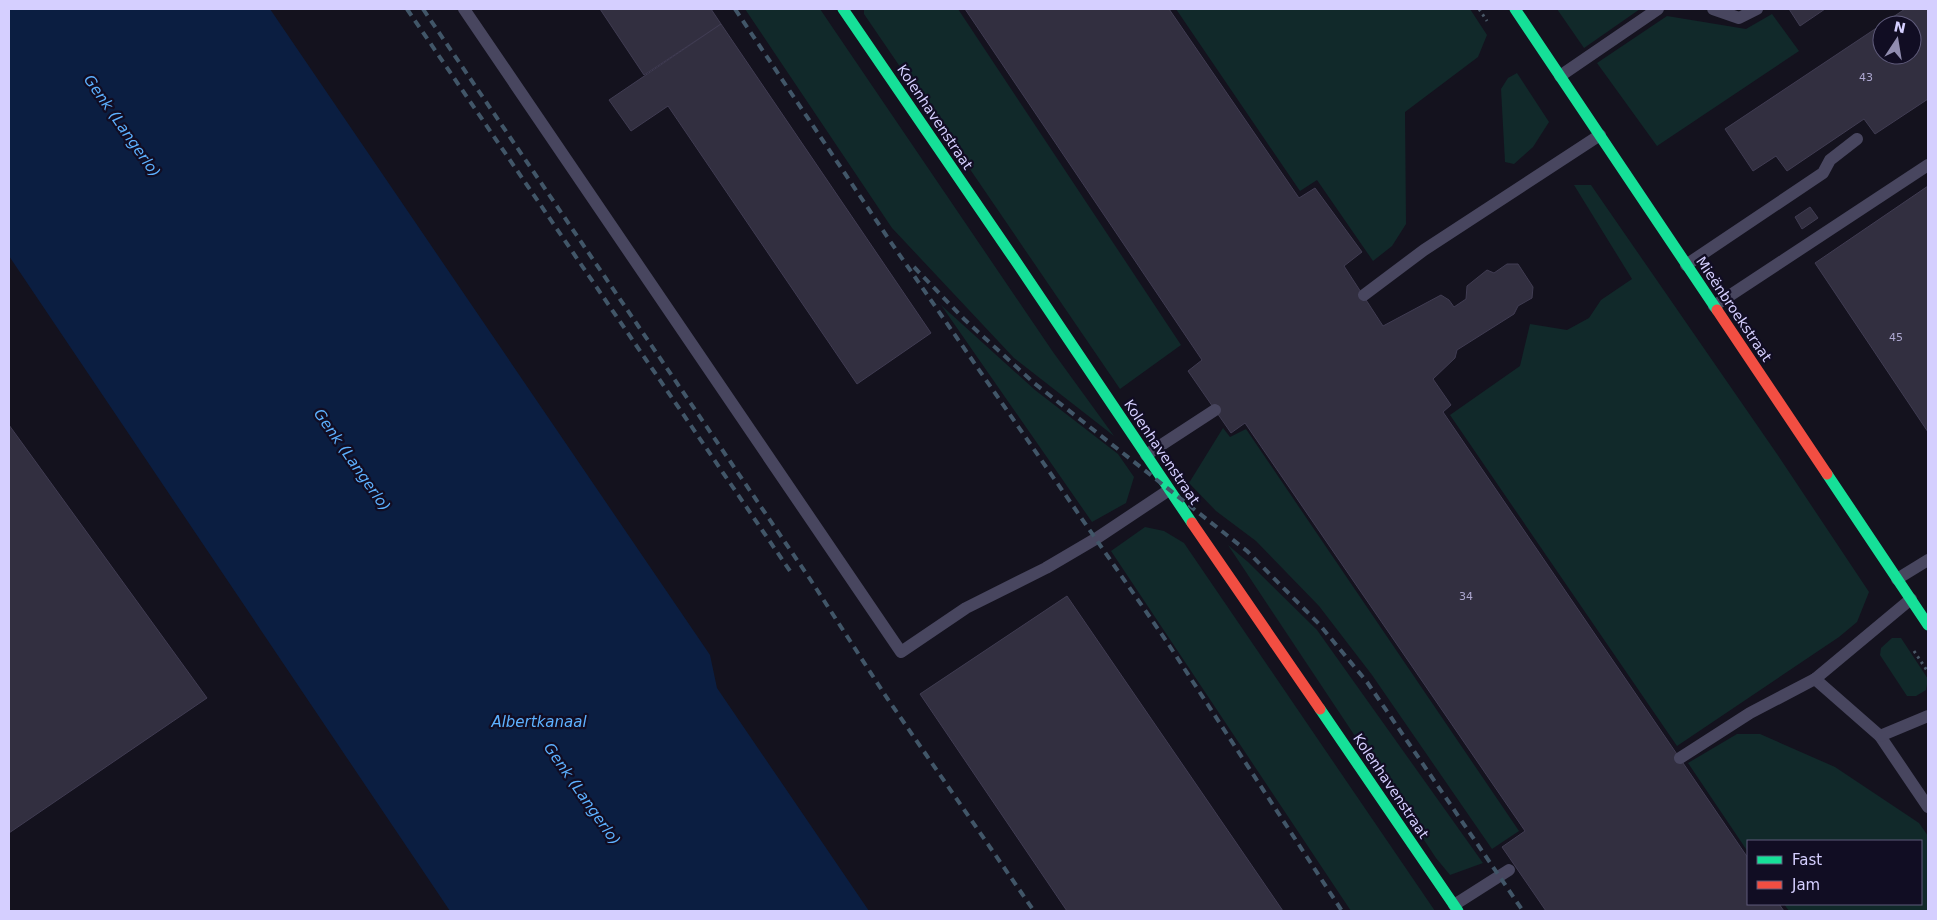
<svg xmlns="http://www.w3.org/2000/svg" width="1937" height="920" viewBox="0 0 1937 920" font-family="'DejaVu Sans',sans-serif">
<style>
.green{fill:#11292a}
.water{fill:#0b1e41}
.building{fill:#322f40;stroke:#403c52;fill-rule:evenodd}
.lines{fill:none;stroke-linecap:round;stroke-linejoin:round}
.path{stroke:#4a5968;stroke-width:3;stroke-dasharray:2.5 4;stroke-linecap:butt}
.lane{stroke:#48465f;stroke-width:12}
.fast{stroke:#16e098;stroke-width:11}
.jam{stroke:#f24e42;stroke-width:11}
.rail{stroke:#415668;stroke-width:4;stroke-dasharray:8 6;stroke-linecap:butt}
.labels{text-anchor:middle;stroke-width:4.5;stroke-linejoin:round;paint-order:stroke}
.number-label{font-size:11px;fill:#aca7cf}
.street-label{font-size:14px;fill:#d5cfff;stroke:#110d23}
.water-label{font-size:15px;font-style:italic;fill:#5db1ff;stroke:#110d23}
</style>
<rect width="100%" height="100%" fill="#14121e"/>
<g class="green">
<path d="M745 9H820L1053 352 1114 436 1014 358 892 228Z"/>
<path d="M864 9H958L1181 345 1120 389 864 14Z"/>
<path d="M1176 9H1470L1487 35 1478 57 1405 112 1406 224 1392 246 1373 261 1317 180 1300 191Z"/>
<path d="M1557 9H1640L1584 48Z"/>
<path d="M1772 14 1799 51 1657 146 1597 63 1667 16 1746 29Z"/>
<path d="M1517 73 1549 122 1533 147 1514 164 1505 162 1501 89 1508 78Z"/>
<path d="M1574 185H1591L1777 454 1869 592 1857 622 1839 637 1677 746 1450 415 1520 366 1530 324 1567 330 1589 318 1601 300 1632 279Z"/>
<path d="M941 305 1035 390 1118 454 1134 477 1126 503 1092 522Z"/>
<path d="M1223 428 1230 437 1246 429 1519 831 1492 849 1372 675 1319 606 1256 541 1216 511 1189 483Z"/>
<path d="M1145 527 1164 531 1184 543 1435 911H1351L1111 551Z"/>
<path d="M1228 545 1248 562 1317 630 1483 863 1450 875 1436 858Z"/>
<path d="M1892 638H1901L1928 679 1926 690 1916 696H1907L1880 655 1881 648Z"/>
<path d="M1737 734H1760L1835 767 1919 823 1928 836V911H1789L1784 904H1921V841H1748V852L1688 763Z"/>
</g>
<path class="water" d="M9 9H270L710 655 717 688 869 911H450L9 256Z"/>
<g class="building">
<path d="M600 9H711L721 24 644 75Z"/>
<path d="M965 9H1169L1299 198 1315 188 1362 252 1344 266 1383 326 1441 295 1449 300 1454 307 1466 299 1467 286 1487 270 1494 273 1507 264H1518L1533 287 1532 298 1518 306 1514 314 1457 350 1455 358 1433 379 1451 405 1443 412 1748 858V904H1779L1784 911H1546L1502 847 1525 831 1245 423 1231 433 1188 371 1202 360Z"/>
<path d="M1789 9H1825L1800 26Z"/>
<path d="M1905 9H1928V99L1875 134 1864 119 1787 171 1776 156 1753 171 1725 129ZM1882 25H1912V55H1882Z"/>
<path d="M721 24 931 333 857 384 668 106 631 131 609 100Z"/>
<path d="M1928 186V432L1815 263Z"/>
<path d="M1810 207 1818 218 1802 229 1795 217Z"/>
<path d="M9 425 207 698 9 833Z"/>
<path d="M1067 596 1283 911H1067L920 694Z"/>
</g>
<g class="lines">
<g class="path">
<path d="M1479 9 1487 21"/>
<path d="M1914 651 1928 672"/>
</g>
<g class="lane">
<path d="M464 9 901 652 966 608 1046 568 1097 538 1169 490"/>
<path d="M1713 9 1739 18 1757 9"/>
<path d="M1560 76 1658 9"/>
<path d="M1686 265 1823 173 1830 160 1857 139"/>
<path d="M1364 295 1424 250 1600 135"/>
<path d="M1714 306 1928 165"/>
<path d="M1146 455 1215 410"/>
<path d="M1897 579 1928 560"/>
<path d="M1815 679 1880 736 1928 807"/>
<path d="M1880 736 1928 716"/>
<path d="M1680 758 1750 713 1815 679 1911 599"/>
<path d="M1454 905 1509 870"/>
</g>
<g class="fast">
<path d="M843 9 1017 263 1192 523"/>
<path d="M1515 9 1717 310"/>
<path d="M1827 474 1928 625"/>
<path d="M1320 709 1458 911"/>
</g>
<g class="jam">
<path d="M1717 310 1827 474"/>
<path d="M1192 523 1320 709"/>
</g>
<g class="rail">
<path d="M407 9 790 571"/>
<path d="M423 9 810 579 887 698 1034 911"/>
<path d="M735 9 890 241 1167 642 1342 911"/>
<path d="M914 267 964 319 1034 383 1247 551 1319 624 1367 682 1523 911"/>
</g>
</g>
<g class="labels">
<g class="number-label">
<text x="1866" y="81">43</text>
<text x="1896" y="341">45</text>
<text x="1466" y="600">34</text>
</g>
<g class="street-label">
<text transform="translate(935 117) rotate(56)" y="5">Kolenhavenstraat</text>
<text transform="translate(1734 309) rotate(56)" y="5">Mieënbroekstraat</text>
<text transform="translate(1162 452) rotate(56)" y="5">Kolenhavenstraat</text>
<text transform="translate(1391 786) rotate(56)" y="5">Kolenhavenstraat</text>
</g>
<g class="water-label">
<text transform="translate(122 126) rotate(55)" y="5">Genk (Langerlo)</text>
<text transform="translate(352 460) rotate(55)" y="5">Genk (Langerlo)</text>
<text x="539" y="727">Albertkanaal</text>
<text transform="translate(582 794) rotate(55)" y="5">Genk (Langerlo)</text>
</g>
</g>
<rect width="1937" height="920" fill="none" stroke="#d5cfff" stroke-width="20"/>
<rect x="1747" y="840" width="175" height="65" fill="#110d23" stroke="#5f5b7b"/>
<rect x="1757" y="856" width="25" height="8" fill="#16e098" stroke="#5f5b7b"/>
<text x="1792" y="865" font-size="15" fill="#d5cfff">Fast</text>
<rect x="1757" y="881" width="25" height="8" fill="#f24e42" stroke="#5f5b7b"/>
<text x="1792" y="890" font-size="15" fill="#d5cfff">Jam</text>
<g transform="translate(1897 40) rotate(12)"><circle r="24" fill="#110d23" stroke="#5f5b7b"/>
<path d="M0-4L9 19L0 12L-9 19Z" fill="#918db0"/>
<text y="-8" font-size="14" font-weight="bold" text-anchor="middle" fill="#d5cfff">N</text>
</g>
</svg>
